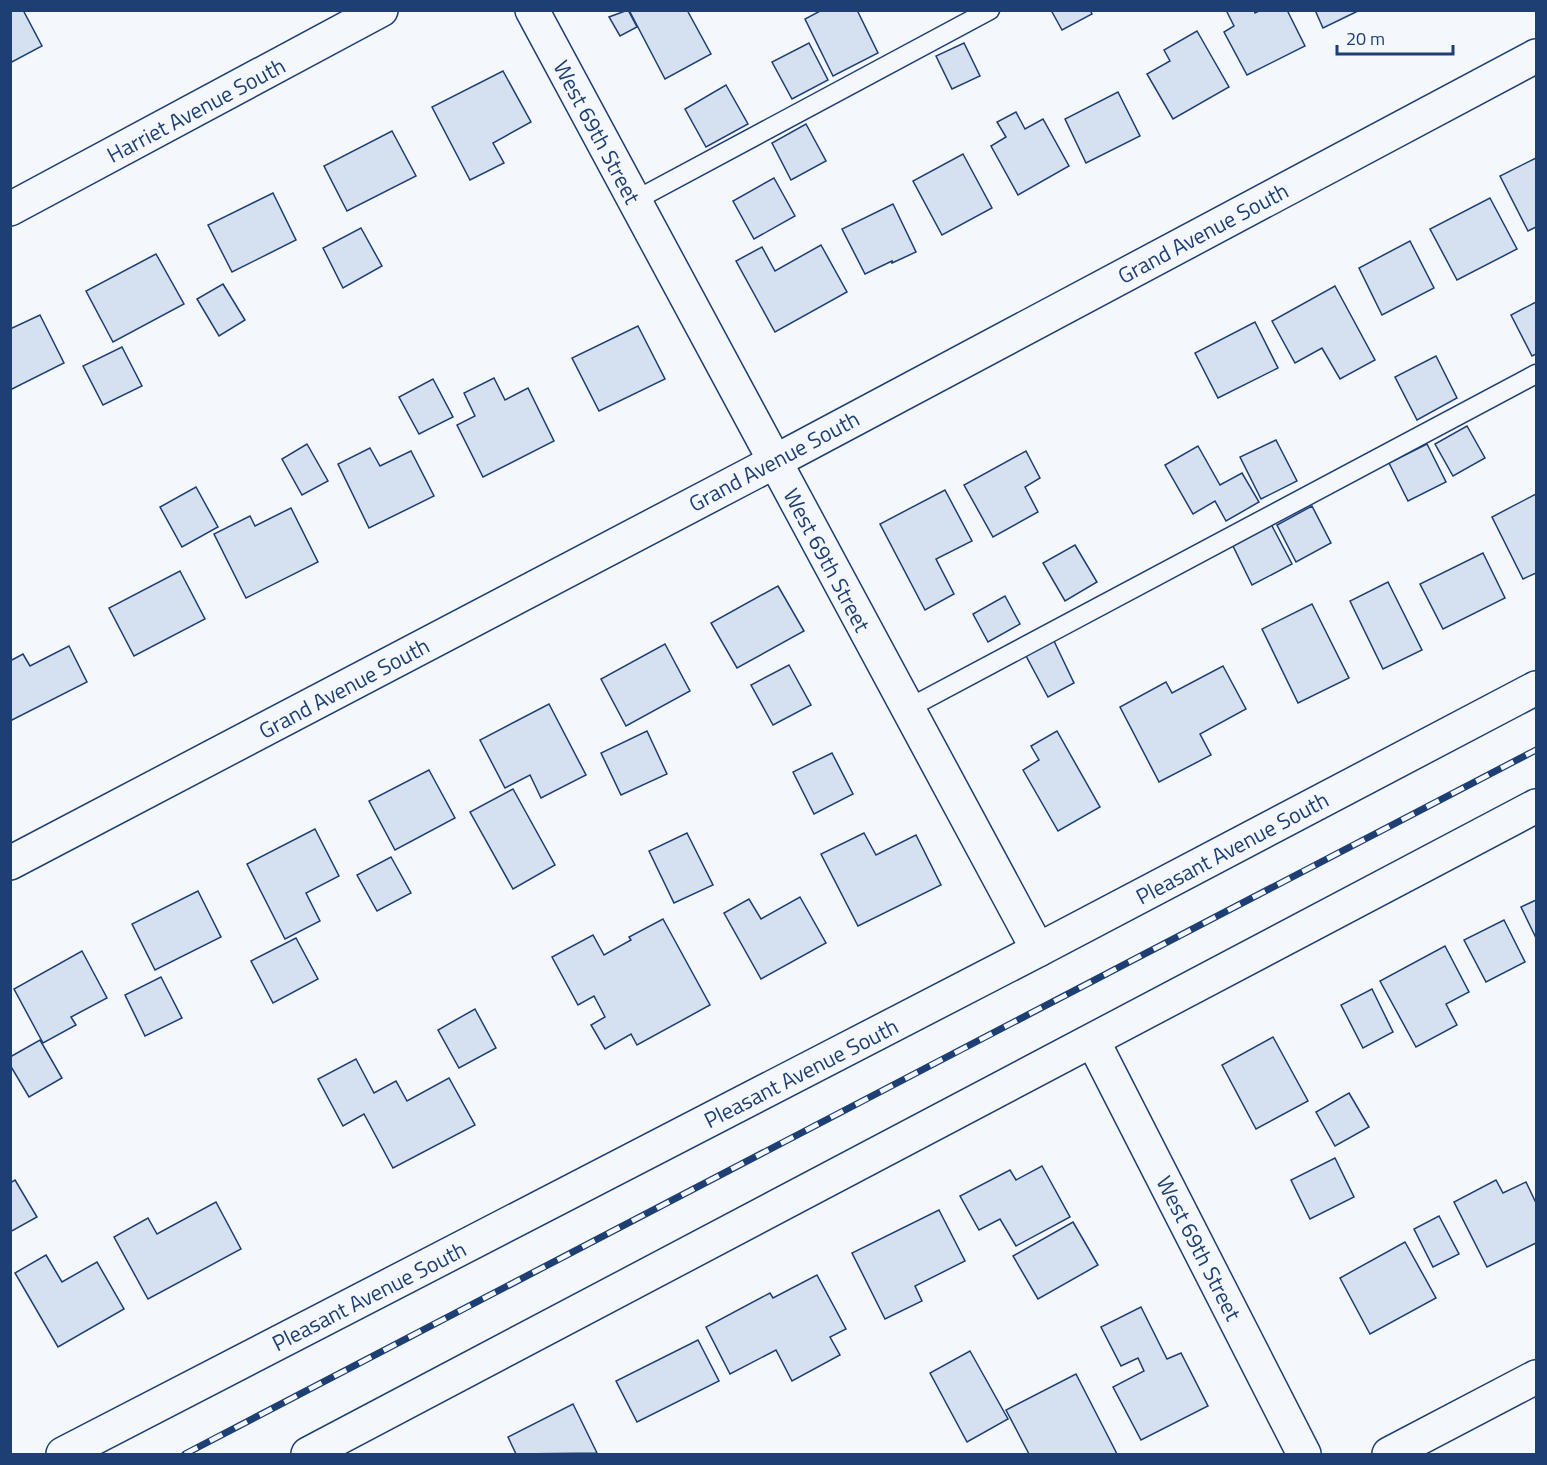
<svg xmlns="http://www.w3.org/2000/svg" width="1547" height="1465" viewBox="0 0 1547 1465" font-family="'Titillium Web',sans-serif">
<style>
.building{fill:#d5e0f0;stroke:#1d3f73;stroke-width:1.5}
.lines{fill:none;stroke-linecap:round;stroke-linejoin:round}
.lane-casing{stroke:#1d3f73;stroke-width:21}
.street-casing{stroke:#1d3f73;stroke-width:36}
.lane{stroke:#f4f7fb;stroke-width:18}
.street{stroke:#f4f7fb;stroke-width:33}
.rail-casing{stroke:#1d3f73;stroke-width:7}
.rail{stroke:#f4f7fb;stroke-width:4.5;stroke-dasharray:14;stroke-linecap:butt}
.labels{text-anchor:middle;stroke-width:4.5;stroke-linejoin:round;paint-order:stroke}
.street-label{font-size:22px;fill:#1d3f73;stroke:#f4f7fb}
</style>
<rect width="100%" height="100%" fill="#f4f7fb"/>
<g class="building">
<path d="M10 10H23L42 46 10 63Z"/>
<path d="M628 10 637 27 620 36 609 17Z"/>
<path d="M629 10H687L711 54 665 79Z"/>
<path d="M822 10H857L878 53 833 76 805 19Z"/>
<path d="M1051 10H1090L1092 14 1062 30Z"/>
<path d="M1226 10H1254L1255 13 1261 10H1287L1305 46 1247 75 1224 32 1234 26Z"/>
<path d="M1315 10H1360L1323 28Z"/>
<path d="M1197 31 1229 87 1173 119 1147 74 1170 61 1164 50Z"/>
<path d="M809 43 828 80 792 99 772 62Z"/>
<path d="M964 43 980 76 952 89 936 56Z"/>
<path d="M503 71 531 122 493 143 504 163 470 180 432 107Z"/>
<path d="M726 85 748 124 706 147 685 109Z"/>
<path d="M1118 92 1140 136 1086 163 1065 119Z"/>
<path d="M1016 112 1025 129 1043 119 1069 166 1018 195 991 146 1006 137 997 122Z"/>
<path d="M806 124 826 161 791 180 772 143Z"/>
<path d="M392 131 416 176 347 211 324 166Z"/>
<path d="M963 154 992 208 942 235 913 181Z"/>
<path d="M1536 158V227L1528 231 1500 176Z"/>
<path d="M774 178 795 216 754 239 733 201Z"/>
<path d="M273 193 296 240 232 272 208 225Z"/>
<path d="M1490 198 1517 249 1457 280 1430 229Z"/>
<path d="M893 204 916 252 892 263V261L865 274 842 229Z"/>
<path d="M361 228 382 266 343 288 323 248Z"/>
<path d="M1410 241 1434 288 1382 315 1359 268Z"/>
<path d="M821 245 847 292 775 332 736 261 762 247 775 271Z"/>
<path d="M156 254 184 304 113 342 86 291Z"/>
<path d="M223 284 245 320 219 336 197 299Z"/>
<path d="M1335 286 1375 360 1340 379 1322 348 1295 363 1272 321Z"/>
<path d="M1536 302V354L1532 356 1511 315Z"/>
<path d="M40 315 64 363 10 390V329Z"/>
<path d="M1255 322 1278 368 1218 398 1195 353Z"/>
<path d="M638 326 665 379 599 411 572 358Z"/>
<path d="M122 347 142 386 103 405 83 366Z"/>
<path d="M1436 356 1457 398 1417 420 1395 377Z"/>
<path d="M494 378 505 400 528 388 554 441 483 477 457 425 475 416 464 393Z"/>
<path d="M433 379 453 417 419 434 399 397Z"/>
<path d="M1467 426 1485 458 1453 476 1435 444Z"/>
<path d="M1276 440 1297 481 1261 499 1240 457Z"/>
<path d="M307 444 328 481 302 495 282 459Z"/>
<path d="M1427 444 1446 482 1408 501 1389 463Z"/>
<path d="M1198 446 1220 485 1242 473 1259 502 1226 521 1215 501 1193 514 1165 465Z"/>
<path d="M370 448 380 466 411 451 434 496 369 528 338 464Z"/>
<path d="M1026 451 1040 478 1025 487 1038 512 993 537 964 485Z"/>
<path d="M196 487 218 527 182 547 160 507Z"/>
<path d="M945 490 972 541 936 559 954 594 925 610 880 524Z"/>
<path d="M1536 494V573L1523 579 1492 517Z"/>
<path d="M1312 506 1331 543 1296 562 1277 525Z"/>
<path d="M291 508 318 562 246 598 214 534 250 516 255 526Z"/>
<path d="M1271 524 1292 564 1252 585 1232 544Z"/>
<path d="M1075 545 1097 582 1065 601 1043 563Z"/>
<path d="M1483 553 1505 598 1443 629 1420 584Z"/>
<path d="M180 571 205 619 134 656 109 608Z"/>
<path d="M1388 582 1422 650 1383 669 1350 601Z"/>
<path d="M778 586 804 631 737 668 711 623Z"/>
<path d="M1005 596 1020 624 988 642 973 614Z"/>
<path d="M1312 604 1349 678 1298 703 1262 629Z"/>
<path d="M1053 639 1074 683 1048 697 1025 654Z"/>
<path d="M665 644 690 691 626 726 601 679Z"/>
<path d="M69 646 87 682 10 721V661L23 654 30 666Z"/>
<path d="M789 665 811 705 773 725 751 685Z"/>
<path d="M1223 666 1246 709 1200 734 1211 755 1159 782 1120 707 1166 682 1172 693Z"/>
<path d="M549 704 586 775 541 798 530 775 505 788 480 740Z"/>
<path d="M647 731 667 774 621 795 601 753Z"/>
<path d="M1057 731 1100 807 1058 831 1023 770 1039 760 1031 746Z"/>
<path d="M832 753 853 794 814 814 793 772Z"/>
<path d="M429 770 455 818 395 850 369 801Z"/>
<path d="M513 789 555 865 513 889 470 812Z"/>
<path d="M315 829 339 876 306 893 320 921 285 939 247 864Z"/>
<path d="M687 833 713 885 674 903 649 851Z"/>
<path d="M864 833 876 855 916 835 941 885 858 926 821 854Z"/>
<path d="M391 857 411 893 377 911 357 875Z"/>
<path d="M198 891 221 937 155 970 132 924Z"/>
<path d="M800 897 826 943 761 979 724 913 749 899 761 919Z"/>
<path d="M1536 900V938L1521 907Z"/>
<path d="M663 919 710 1005 637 1045 631 1034 605 1049 591 1025 605 1017 594 996 578 1005 552 957 593 935 604 955 631 940 629 937Z"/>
<path d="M1504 920 1525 962 1486 982 1464 940Z"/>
<path d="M296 938 318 979 273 1003 251 961Z"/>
<path d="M1445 946 1469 992 1446 1004 1457 1025 1416 1047 1380 981Z"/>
<path d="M82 951 107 998 71 1017 76 1025 43 1043 14 989Z"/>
<path d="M161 977 182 1018 145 1036 125 995Z"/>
<path d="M1372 989 1393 1032 1363 1048 1341 1005Z"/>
<path d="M475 1009 496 1048 459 1068 438 1030Z"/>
<path d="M1273 1037 1308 1101 1256 1129 1222 1065Z"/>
<path d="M40 1040 62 1078 29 1097 10 1065V1057Z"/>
<path d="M356 1059 374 1093 396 1081 407 1101 449 1078 475 1125 393 1168 364 1114 343 1126 318 1079Z"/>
<path d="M1349 1093 1369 1127 1335 1146 1316 1112Z"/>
<path d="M1335 1158 1354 1197 1310 1219 1291 1180Z"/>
<path d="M1042 1166 1070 1217 1016 1246 1000 1219 979 1230 960 1196 1010 1170 1016 1180Z"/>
<path d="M15 1180 37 1217 10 1232V1183Z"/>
<path d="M1496 1180 1503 1193 1526 1182 1536 1203V1243L1487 1267 1454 1202Z"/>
<path d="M216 1202 241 1249 148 1299 114 1237 148 1218 157 1234Z"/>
<path d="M939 1210 965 1261 915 1286 922 1301 885 1319 852 1253Z"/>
<path d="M1439 1216 1459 1254 1433 1267 1414 1229Z"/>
<path d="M1073 1222 1098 1265 1038 1299 1013 1256Z"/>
<path d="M1405 1242 1436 1298 1370 1334 1340 1278Z"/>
<path d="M46 1255 62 1282 97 1262 124 1309 58 1347 15 1273Z"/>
<path d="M817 1275 846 1329 830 1337 840 1355 792 1381 776 1350 730 1374 706 1327 770 1293 773 1298Z"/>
<path d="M1141 1307 1167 1359 1181 1353 1208 1406 1141 1440 1113 1387 1144 1371 1138 1358 1121 1366 1101 1327Z"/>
<path d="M698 1340 719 1381 637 1422 616 1381Z"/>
<path d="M970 1351 1008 1419 967 1442 930 1373Z"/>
<path d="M1076 1374 1117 1454H1029L1006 1410Z"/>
<path d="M573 1404 597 1453 516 1454 508 1437Z"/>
</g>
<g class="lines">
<g class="lane-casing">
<g id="lane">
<path d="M634 201 990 10"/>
<path d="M907 709 1536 374"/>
</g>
</g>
<g class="street-casing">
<g id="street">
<path d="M532 10 1038 950"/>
<path d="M10 209 381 10"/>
<path d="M10 863 774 462 1536 56"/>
<path d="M1093 1041 1304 1454"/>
<path d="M63 1454 1038 950 1536 688"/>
<path d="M308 1454 1536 806"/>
<path d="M1389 1454 1536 1377"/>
</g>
</g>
<use href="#lane" class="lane"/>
<use href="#street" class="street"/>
<g class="rail-casing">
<path id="rail" d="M185 1454 1536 750"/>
</g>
<use href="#rail" class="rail"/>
</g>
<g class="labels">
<g class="street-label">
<text transform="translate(196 110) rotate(-28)" y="8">Harriet Avenue South</text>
<text transform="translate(597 132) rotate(62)" y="8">West 69th Street</text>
<text transform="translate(1203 233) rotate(-28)" y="8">Grand Avenue South</text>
<text transform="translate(774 461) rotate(-28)" y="8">Grand Avenue South</text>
<text transform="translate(827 560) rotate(62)" y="8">West 69th Street</text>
<text transform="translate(344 688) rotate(-28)" y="8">Grand Avenue South</text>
<text transform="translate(1232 848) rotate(-28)" y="8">Pleasant Avenue South</text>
<text transform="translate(801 1073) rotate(-27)" y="8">Pleasant Avenue South</text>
<text transform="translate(1199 1248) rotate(63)" y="8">West 69th Street</text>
<text transform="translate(369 1296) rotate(-27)" y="8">Pleasant Avenue South</text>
</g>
</g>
<rect width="1547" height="1465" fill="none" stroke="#1d3f73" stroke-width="24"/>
<path d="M1337 45v9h116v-9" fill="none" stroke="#1d3f73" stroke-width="3"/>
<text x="1346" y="45" font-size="18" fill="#1d3f73" stroke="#f4f7fb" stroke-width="4.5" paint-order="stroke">20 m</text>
</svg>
